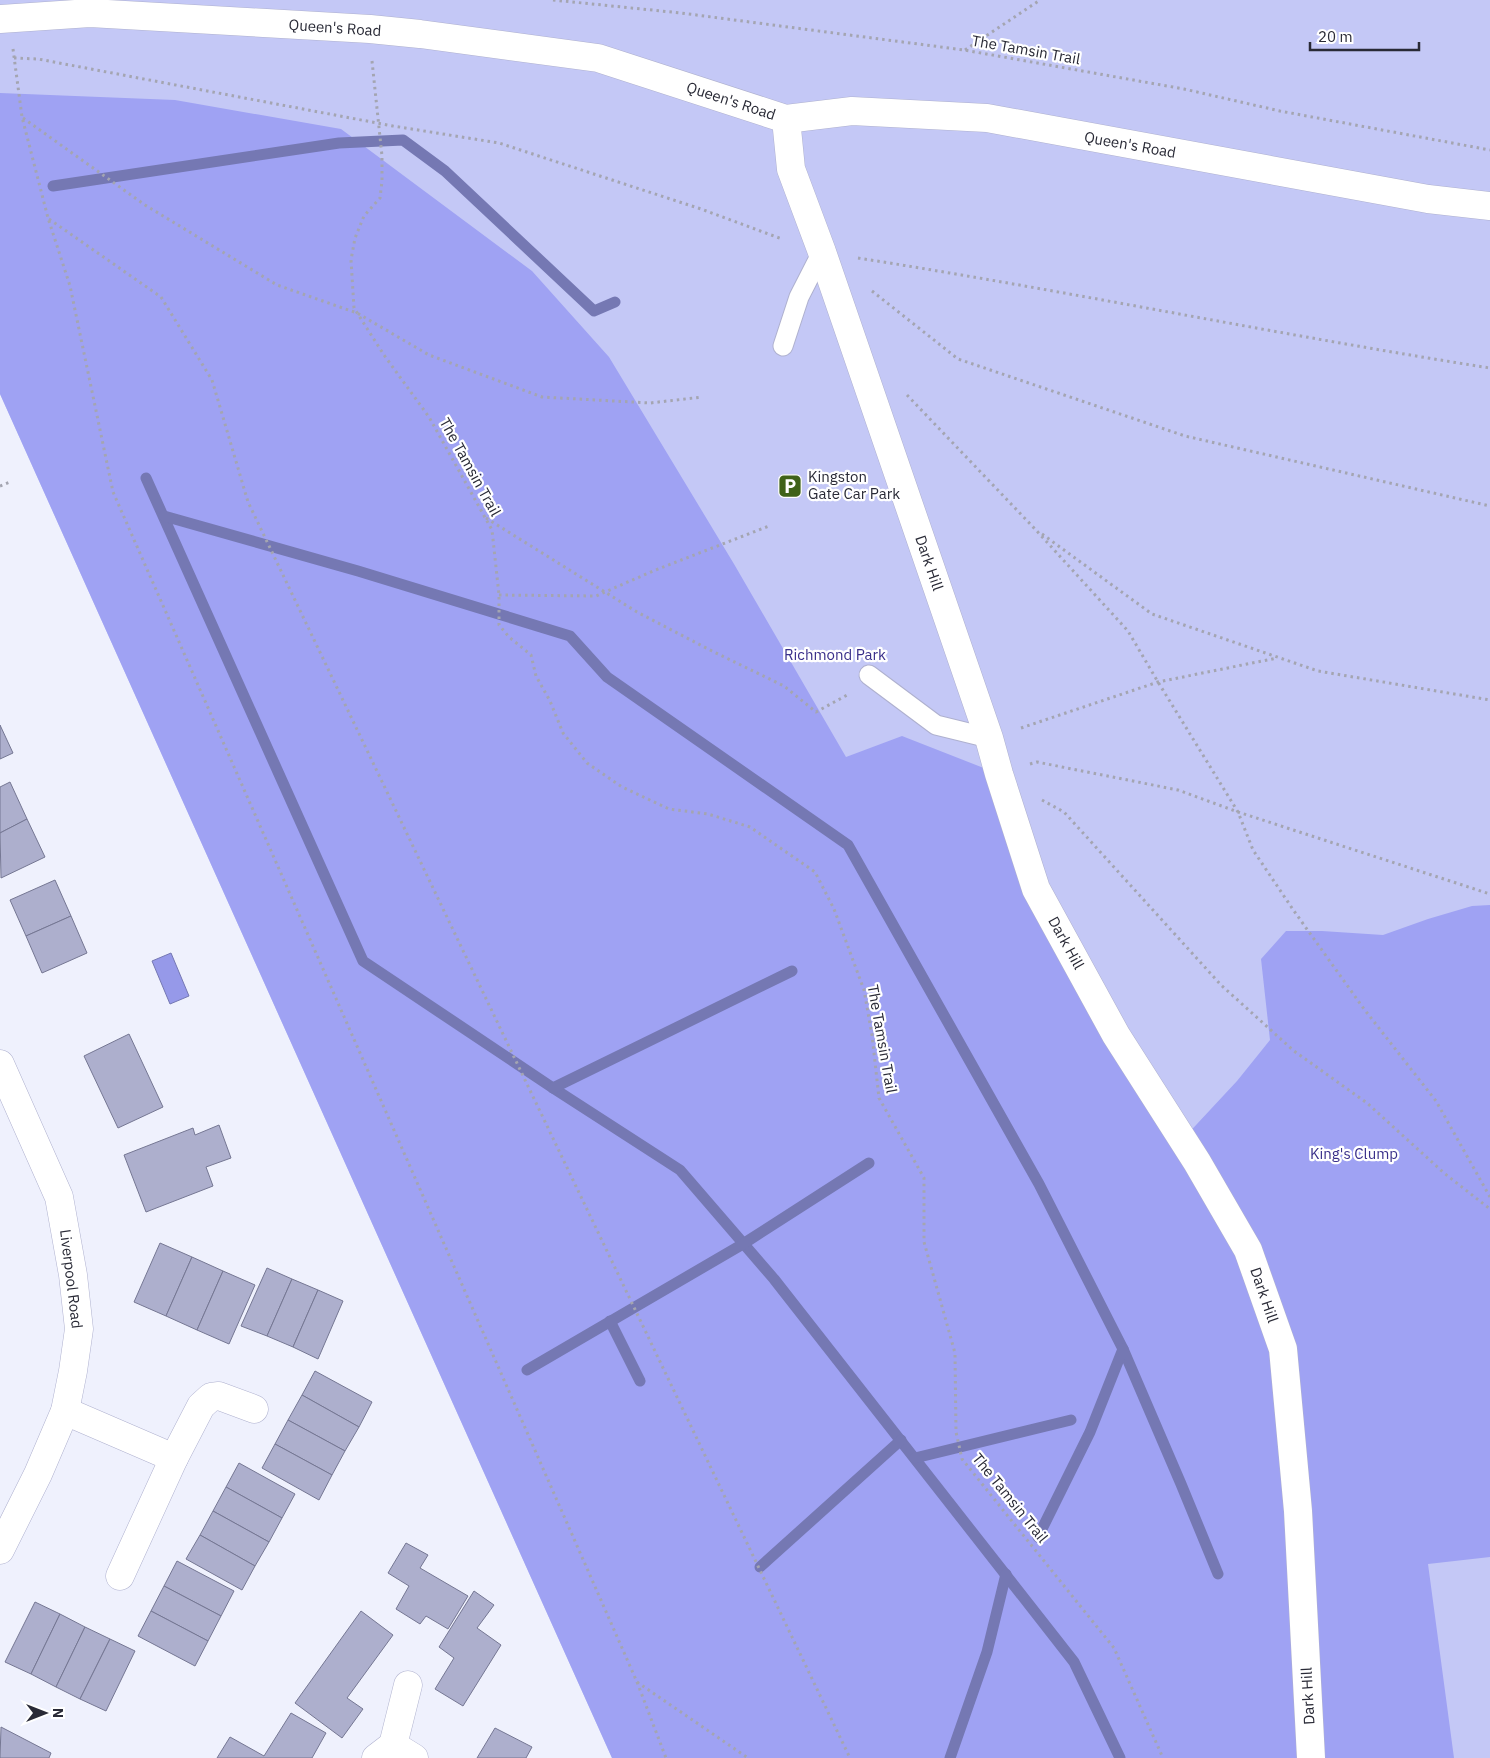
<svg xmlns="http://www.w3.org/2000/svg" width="1490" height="1758" viewBox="0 0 1490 1758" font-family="'IBM Plex Sans',sans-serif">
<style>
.green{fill:#c4c8f6}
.forest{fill:#9fa2f3}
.water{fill:#9699e9;stroke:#7578b3}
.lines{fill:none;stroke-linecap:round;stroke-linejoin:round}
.stream{stroke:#7578b3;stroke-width:11}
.building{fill:#adafcd;stroke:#757793}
.lane-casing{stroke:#afb1cf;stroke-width:21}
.street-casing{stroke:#afb1cf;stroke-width:29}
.path{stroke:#a4a5b1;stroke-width:3;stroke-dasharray:2.5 4;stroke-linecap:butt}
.lane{stroke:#fff;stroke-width:19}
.street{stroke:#fff;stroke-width:28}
.labels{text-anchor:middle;stroke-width:4.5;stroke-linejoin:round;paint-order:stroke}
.street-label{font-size:15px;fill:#292a36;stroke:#fff}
.poi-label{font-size:15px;fill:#292a36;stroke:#fff;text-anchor:start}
.park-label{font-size:15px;fill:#392f8a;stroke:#fff}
</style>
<rect width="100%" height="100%" fill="#eff1fd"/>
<path class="green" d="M0 0H1490V1758H612L0 394Z"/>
<path class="forest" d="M0 93 175 100 341 129 532 271 609 357 734 564 846 757 902 736 999 774 1036 889 1183 1139 1237 1081 1270 1040 1261 959 1286 931H1322L1383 935 1428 919 1472 906 1490 905V1557L1428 1564 1454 1758H612L0 394Z"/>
<path class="water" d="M171 953 189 996 170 1004 152 961Z"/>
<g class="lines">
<g class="stream">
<path d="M53 186 339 143 403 140 445 171 594 311 615 302"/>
<path d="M146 478 363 961 553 1088 680 1170 774 1279 1074 1662 1120 1758"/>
<path d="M164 516 358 571 570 636 607 677 848 845 1039 1184 1123 1349 1181 1484 1218 1574"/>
<path d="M553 1088 792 971"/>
<path d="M610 1321 640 1381"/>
<path d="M527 1370 743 1244 869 1163"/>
<path d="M915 1458 1071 1420"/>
<path d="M1038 1537 1090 1432 1123 1349"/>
<path d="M760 1567 901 1440"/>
<path d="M950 1758 987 1652 1006 1574"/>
</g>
</g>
<g class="building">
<path d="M0 725 13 753 0 759Z"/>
<path d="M10 782 27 819 0 833V787Z"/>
<path d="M27 819 45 857 1 878 0 833Z"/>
<path d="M55 880 71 916 26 936 10 900Z"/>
<path d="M71 916 87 953 42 973 26 936Z"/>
<path d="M129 1034 163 1107 118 1128 84 1056Z"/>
<path d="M219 1125 231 1158 206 1167 213 1186 146 1212 124 1155 193 1128 195 1135Z"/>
<path d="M160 1243 192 1257 166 1316 134 1302Z"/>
<path d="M192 1257 223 1271 197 1330 166 1316Z"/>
<path d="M267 1268 292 1279 267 1336 241 1326Z"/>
<path d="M223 1271 255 1285 229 1344 197 1330Z"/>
<path d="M292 1279 318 1290 293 1347 267 1336Z"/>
<path d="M318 1290 343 1301 318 1359 293 1347Z"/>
<path d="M315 1371 372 1402 359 1427 302 1395Z"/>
<path d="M302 1395 359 1427 345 1451 288 1420Z"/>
<path d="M288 1420 345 1451 332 1475 275 1444Z"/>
<path d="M275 1444 332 1475 319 1500 262 1468Z"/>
<path d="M239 1463 295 1494 282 1518 226 1487Z"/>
<path d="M226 1487 282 1518 269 1542 213 1511Z"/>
<path d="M213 1511 269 1542 255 1566 200 1535Z"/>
<path d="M200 1535 255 1566 242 1590 186 1559Z"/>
<path d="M406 1543 428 1555 420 1568 468 1596 448 1629 426 1616 420 1624 396 1609 409 1586 388 1573Z"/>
<path d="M177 1561 234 1591 221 1616 164 1586Z"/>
<path d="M164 1586 221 1616 208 1641 151 1611Z"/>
<path d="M474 1591 494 1605 477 1628 501 1645 463 1706 435 1689 454 1658 439 1647Z"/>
<path d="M35 1602 60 1614 31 1674 5 1662Z"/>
<path d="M151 1611 208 1641 195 1666 138 1636Z"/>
<path d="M361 1611 393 1635 347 1698 363 1709 342 1738 295 1703Z"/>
<path d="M60 1614 85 1627 56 1687 31 1674Z"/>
<path d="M85 1627 110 1639 80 1699 56 1687Z"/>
<path d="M110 1639 135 1651 106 1711 80 1699Z"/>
<path d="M291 1713 326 1733 312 1758H217L230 1737 264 1756Z"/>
<path d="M1 1727 51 1753 49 1758H0Z"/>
<path d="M495 1728 532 1747 526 1758H477Z"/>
</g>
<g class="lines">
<g class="lane-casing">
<g id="lane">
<path d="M783 346 799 297 822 252"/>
<path d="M869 675 936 725 989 738"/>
</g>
</g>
<g class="street-casing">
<g id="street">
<path d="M0 19 90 13 370 29 420 34 598 58 786 119 852 111 987 118 1428 199 1490 206"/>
<path d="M786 119 791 169 822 252 989 738 999 774 1036 889 1116 1035 1197 1162 1248 1250 1283 1349 1298 1511 1311 1758"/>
<path d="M0 1064 59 1197 73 1275 79 1329 73 1371 65 1411 38 1474 0 1550"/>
<path d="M65 1411 174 1458"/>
<path d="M120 1576 174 1458 201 1406 211 1397 219 1396 254 1409"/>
<path d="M393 1745 408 1685"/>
<path d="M376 1758 393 1745 414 1758"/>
</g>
</g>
<g class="path">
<path d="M553 0 681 13 964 50 1184 89 1280 111 1490 150"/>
<path d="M13 49 22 117 48 218 70 286 113 492 637 1682 748 1758"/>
<path d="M965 50 1040 0"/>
<path d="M14 58 38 59 393 126 499 143 701 209 782 239"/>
<path d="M372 61 382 156V181L380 198 364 216 355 238 351 260 354 308 384 355 429 417 492 530 499 595V625L509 637 531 655 536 676 550 701 563 733 587 763 622 787 669 809 708 814 750 827 815 872 834 909 864 990 872 1035 879 1098 924 1178V1242L955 1353 956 1432 962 1459 1114 1648 1163 1758"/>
<path d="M23 118 145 205 277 285 357 313 429 355 542 397 650 403 702 397"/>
<path d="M49 219 161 297 212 380 248 502 850 1758"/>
<path d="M858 258C1069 291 1279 335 1490 368"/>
<path d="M872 291 958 359 1185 436 1490 506"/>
<path d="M907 395 1035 529 1128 631 1158 682 1238 812 1253 850 1294 911 1364 1009 1436 1101 1490 1197"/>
<path d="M0 486 10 482"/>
<path d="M486 518 637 612 712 651 784 686 816 712 849 694"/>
<path d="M1042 534 1152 614 1318 671 1490 700"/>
<path d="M499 595 596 596 653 571 769 526"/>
<path d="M1021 728 1158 682 1277 658"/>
<path d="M1030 764 1037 762 1178 790 1238 812 1490 894"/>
<path d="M1042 800 1064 812 1221 985 1294 1051 1367 1103 1444 1173 1490 1209"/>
<path d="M637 1682 666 1758"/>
</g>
<use href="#lane" class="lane"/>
<use href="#street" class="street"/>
</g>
<defs>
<g id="parking-square" transform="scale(1.25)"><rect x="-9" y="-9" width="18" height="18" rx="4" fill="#3f6219" stroke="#fff"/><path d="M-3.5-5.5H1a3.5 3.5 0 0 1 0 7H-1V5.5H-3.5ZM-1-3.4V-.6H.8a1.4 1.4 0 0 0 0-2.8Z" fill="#fff"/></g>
</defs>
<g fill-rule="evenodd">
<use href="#parking-square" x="790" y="486"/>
</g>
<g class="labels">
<g class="street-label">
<text transform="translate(335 28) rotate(4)" y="5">Queen's Road</text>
<text transform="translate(1026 50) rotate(10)" y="5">The Tamsin Trail</text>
<text transform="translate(731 101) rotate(18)" y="5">Queen's Road</text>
<text transform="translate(1130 145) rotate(10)" y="5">Queen's Road</text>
<text transform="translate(470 467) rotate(61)" y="5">The Tamsin Trail</text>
<text transform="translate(929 563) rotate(71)" y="5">Dark Hill</text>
<text transform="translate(1066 943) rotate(61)" y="5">Dark Hill</text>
<text transform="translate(882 1039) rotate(80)" y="5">The Tamsin Trail</text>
<text transform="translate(71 1279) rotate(83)" y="5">Liverpool Road</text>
<text transform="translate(1264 1295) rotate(71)" y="5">Dark Hill</text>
<text transform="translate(1010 1498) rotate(51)" y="5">The Tamsin Trail</text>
<text transform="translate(1308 1696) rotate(-93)" y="5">Dark Hill</text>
</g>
<g class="poi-label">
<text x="808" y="482">Kingston<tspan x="808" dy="17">Gate Car Park</tspan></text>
</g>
<g class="park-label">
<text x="835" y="660">Richmond Park</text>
<text x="1354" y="1159">King's Clump</text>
</g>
</g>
<g transform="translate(45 1713) rotate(90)" stroke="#ffffff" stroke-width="4" paint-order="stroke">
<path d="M0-4L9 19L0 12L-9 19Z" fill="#292a36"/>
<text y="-8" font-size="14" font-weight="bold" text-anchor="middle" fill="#292a36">N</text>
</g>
<path d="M1310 42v8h109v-8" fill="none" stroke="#292a36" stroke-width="2.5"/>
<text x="1318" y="42" font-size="15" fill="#292a36" stroke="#ffffff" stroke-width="4" paint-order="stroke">20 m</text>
</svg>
